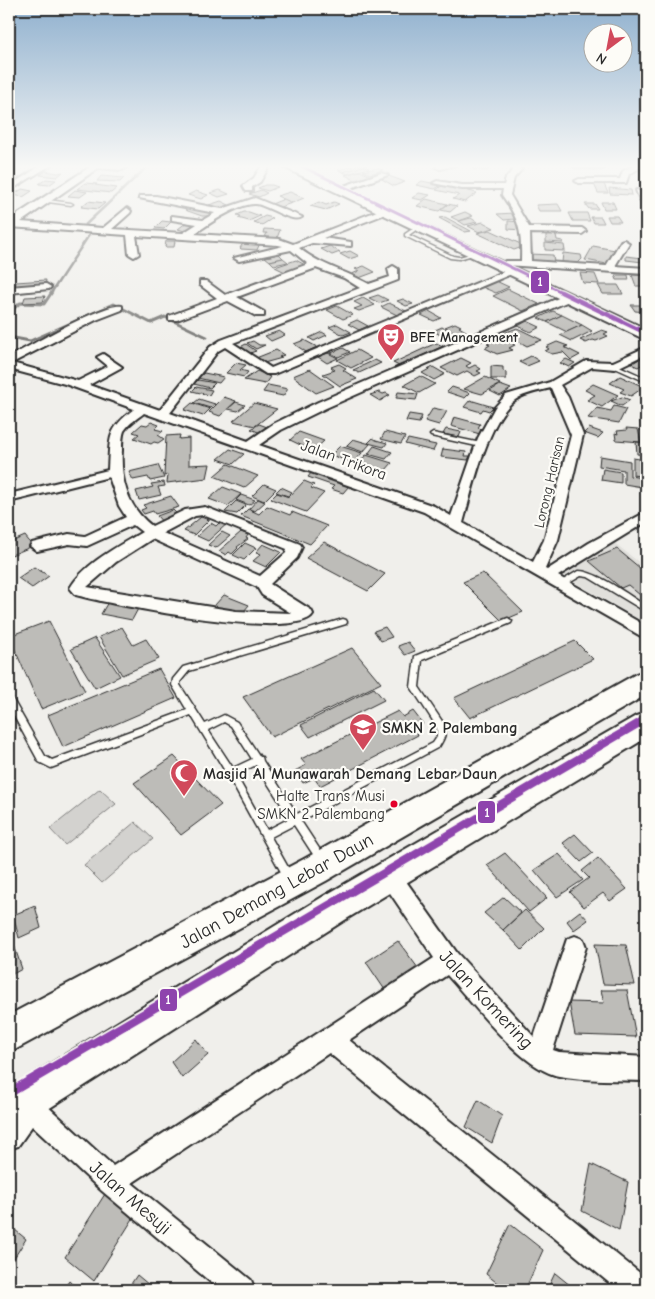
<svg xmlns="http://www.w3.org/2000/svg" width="655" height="1299" viewBox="0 0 655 1299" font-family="'Comic Neue',sans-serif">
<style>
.built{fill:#e1e0dc}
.green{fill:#d3d2cf;stroke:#7f7e7d}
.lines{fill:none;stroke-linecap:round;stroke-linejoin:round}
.stream-far1{stroke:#777775;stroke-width:2.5}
.stream{stroke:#777775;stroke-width:3}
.building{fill:#bdbcb8;stroke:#2b2b2b}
.service-casing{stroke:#2b2b2b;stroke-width:3}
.minor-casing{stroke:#2b2b2b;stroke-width:4}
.primary-casing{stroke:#2b2b2b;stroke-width:4}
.trunk-casing{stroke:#2b2b2b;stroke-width:4}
.service{fill:#fdfcf7;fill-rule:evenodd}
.minor{fill:#fdfcf7;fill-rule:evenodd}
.primary{fill:#fdfcf7;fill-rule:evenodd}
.trunk{fill:#fdfcf7;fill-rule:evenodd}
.rail-1-far3-casing{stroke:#fdfcf7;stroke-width:5}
.rail-1-far2-casing{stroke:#fdfcf7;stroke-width:7}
.rail-1-far1-casing{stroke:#fdfcf7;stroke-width:11}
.rail-1-casing{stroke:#fdfcf7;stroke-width:13}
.rail-1-far3{stroke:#8e44ad;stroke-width:3}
.rail-1-far2{stroke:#8e44ad;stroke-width:4.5}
.rail-1-far1{stroke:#8e44ad;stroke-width:8}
.rail-1{stroke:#8e44ad;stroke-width:9}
.bus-dot{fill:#e4002b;stroke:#fdfcf7;stroke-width:2}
.labels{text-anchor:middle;stroke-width:4.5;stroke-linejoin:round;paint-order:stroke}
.far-poi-label{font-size:14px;font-weight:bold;fill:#2b2b2b;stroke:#fdfcf7;text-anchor:start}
.far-street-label{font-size:14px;fill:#2b2b2b;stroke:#fdfcf7}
.bus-label{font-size:15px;fill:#2b2b2b;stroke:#fdfcf7;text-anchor:end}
.street-label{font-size:16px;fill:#2b2b2b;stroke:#fdfcf7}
.poi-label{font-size:16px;font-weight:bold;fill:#2b2b2b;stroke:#fdfcf7;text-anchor:start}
.near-street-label{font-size:19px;fill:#2b2b2b;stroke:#fdfcf7}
.line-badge{stroke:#fdfcf7;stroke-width:2}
.badge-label{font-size:14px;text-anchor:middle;font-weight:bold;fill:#fff}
</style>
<rect width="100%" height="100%" fill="#f0efeb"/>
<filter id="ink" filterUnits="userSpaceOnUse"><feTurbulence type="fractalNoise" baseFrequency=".02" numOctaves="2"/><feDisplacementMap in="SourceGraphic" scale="10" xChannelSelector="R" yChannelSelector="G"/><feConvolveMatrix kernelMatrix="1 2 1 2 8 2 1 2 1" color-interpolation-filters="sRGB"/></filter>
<g filter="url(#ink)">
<path class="built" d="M611 540 646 568V623L559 573Z"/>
<g class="green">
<path d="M100 789 116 804 65 845 50 829Z"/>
<path d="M135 822 153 839 102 883 84 865Z"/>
</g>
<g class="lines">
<path class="stream-far1" d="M51 293 93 229 82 228 149 165"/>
<g class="stream">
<path d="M9 313 20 303 44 304 52 292"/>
<path d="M9 337 30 341 114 304 151 323 165 317 207 337"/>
</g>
</g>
<g class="building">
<path d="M357 165H367L343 172 338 170Z"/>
<path d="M476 165H493L487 171 472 169Z"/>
<path d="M364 166 369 168 347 174 343 172Z"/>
<path d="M377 168 383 170 370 174 363 171Z"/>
<path d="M46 171 58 173 63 172 57 177 40 175Z"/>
<path d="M360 171 371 176 357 181 345 175Z"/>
<path d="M101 176 124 178 120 182 97 181Z"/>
<path d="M389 176 405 182 394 186 380 178Z"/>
<path d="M46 179 56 180 49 185 39 184Z"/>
<path d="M422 181 441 185 435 189 416 185Z"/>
<path d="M85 183 97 184 95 185 117 188 111 193 77 189Z"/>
<path d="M594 184H604L608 193H598Z"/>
<path d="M265 185H272L278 187 268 191 258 188Z"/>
<path d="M443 185 477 193 465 202 453 199 459 195 436 190Z"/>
<path d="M609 188 631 190 632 195 610 194Z"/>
<path d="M22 189 32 191 23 197 13 195Z"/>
<path d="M75 190 87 192 80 197 68 196Z"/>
<path d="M220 190 229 194 219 197 210 193Z"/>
<path d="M261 190 267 193 259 197 249 194Z"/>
<path d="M196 191 208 195 201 199 188 195Z"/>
<path d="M290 192 304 198 292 203 277 196Z"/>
<path d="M419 193 430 195 422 200 412 198Z"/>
<path d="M284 199 292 203 277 208 269 205Z"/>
<path d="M426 199 447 204 439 211 417 206Z"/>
<path d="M88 201 105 203 98 209 81 207Z"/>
<path d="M221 201 229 205 220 208 209 205Z"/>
<path d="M319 202 326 205 334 202 339 204 326 210 310 206Z"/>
<path d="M601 202H613L616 209H604Z"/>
<path d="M448 204 457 206 450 212 441 210Z"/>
<path d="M558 204 562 211H539L536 205Z"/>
<path d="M585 204H595L598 209H589Z"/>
<path d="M191 206 215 212 208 216H202L185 210Z"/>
<path d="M244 212H249L260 216 249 221 238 218 241 216 237 215Z"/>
<path d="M465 212 473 216 459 221 451 217Z"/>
<path d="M514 213 515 219 504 220 497 214Z"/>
<path d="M569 213H587L590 221H573Z"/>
<path d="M265 216 273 218 262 225 254 222Z"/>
<path d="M607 216H617L621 222H610Z"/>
<path d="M445 217 471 231 465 232 439 218Z"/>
<path d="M591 217H601L604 223H594Z"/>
<path d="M471 218 477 222 465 225 459 221Z"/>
<path d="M162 221 171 222 164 229 155 228Z"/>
<path d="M508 221 520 222 521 230 508 229Z"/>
<path d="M187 222 198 225 188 232 178 229Z"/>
<path d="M483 222 494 228 479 232 468 226Z"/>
<path d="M264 229 280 230 277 238 265 237 267 233H263Z"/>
<path d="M490 230 525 246 514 250 477 233Z"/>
<path d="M546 234 556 235 557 240 563 241V243L546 242Z"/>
<path d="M166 241H175L174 247H165Z"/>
<path d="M244 242 260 243 257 250 241 249 240 248Z"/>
<path d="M545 243 564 245 565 251 545 250Z"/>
<path d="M330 246 340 252 332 255 321 249Z"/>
<path d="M593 246 615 250 607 264 585 260Z"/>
<path d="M350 251 359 256 349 259 340 254Z"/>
<path d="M563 253 581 255 582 259 578 263 562 262Z"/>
<path d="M279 254 283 258 270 261 265 257Z"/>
<path d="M530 254 553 255 554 263 530 262Z"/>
<path d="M626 256 643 258V262L626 260Z"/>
<path d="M283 258 288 262 274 265 270 261Z"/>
<path d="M296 260 305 265 285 272 275 267Z"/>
<path d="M364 266 375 272 359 278 352 274 359 271 355 269Z"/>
<path d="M580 273 595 274 599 284 583 283Z"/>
<path d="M615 275H628L629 280H617Z"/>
<path d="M632 275 646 276V286H636Z"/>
<path d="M46 280 45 287 15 289 16 282Z"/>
<path d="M496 281 509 287 496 293 482 287Z"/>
<path d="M598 285H618L623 294H603Z"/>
<path d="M508 289 539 304 523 311 493 296Z"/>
<path d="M378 295 388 300 379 303 369 298Z"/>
<path d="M45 296 43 302 23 303 25 297Z"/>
<path d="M363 298 375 305 359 311 354 309 362 306 354 302Z"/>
<path d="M403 299 413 304 406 306 397 301Z"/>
<path d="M389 303 406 311 397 315 381 307Z"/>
<path d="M631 305H644L646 312 635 311Z"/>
<path d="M337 306 353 315 343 319 327 310Z"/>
<path d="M429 311 441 318 434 321 421 315Z"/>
<path d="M553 311 562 315 547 322 538 318Z"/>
<path d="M562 315 582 325 567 332 547 322Z"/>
<path d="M357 320 368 326 359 330 348 324Z"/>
<path d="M527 321 540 327 531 332 518 326Z"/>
<path d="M455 323 461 326 459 327 469 333 462 336 445 327Z"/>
<path d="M337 324 351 332 343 335 329 327Z"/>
<path d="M582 325 592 331 572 341 560 335Z"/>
<path d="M442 327 461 337 452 341 433 331Z"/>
<path d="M517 328 542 340 527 346 504 333Z"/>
<path d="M602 330 608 332 604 334 608 336 596 341 593 340 586 343 580 340Z"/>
<path d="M279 331 285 335 271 341 265 336Z"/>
<path d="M322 332 327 335 314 341 309 338Z"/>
<path d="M500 338 515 345 509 348 513 350 497 354 485 348 490 345 487 344 493 341 496 342 499 341 496 340Z"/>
<path d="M304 340 317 347 306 352 294 344Z"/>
<path d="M253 341 259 345H265L256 349 247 343Z"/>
<path d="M557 342 568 346 564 347 580 355 571 360 563 352 552 354 545 351 549 349 546 347Z"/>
<path d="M436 343 443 346 399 366 393 363Z"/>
<path d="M246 344 256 351 247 354 240 347Z"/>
<path d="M343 348 350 352 338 357 331 353Z"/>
<path d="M276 350 284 355 279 357 282 358 264 363 256 358Z"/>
<path d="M357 350 371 358 351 368 337 360Z"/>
<path d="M328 353 338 358 327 363 318 357Z"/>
<path d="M646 355V362L638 367 631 364Z"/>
<path d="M531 356 539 361 527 366 519 362Z"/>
<path d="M461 358 471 363 466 366 469 368 475 365 481 369 477 371 481 373 475 376 467 371 457 376 441 368Z"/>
<path d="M566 359 575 363 569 367 560 363Z"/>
<path d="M375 360 381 363 359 373 353 370Z"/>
<path d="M236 363 246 365 240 370 248 372 244 377 226 373Z"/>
<path d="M339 364 346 368 343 370 357 379 340 386 323 374 335 370 331 367Z"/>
<path d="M491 366 503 367V371L506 372V379H491Z"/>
<path d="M433 367 445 374 434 380 422 373Z"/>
<path d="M310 369 334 386 316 393 293 376Z"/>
<path d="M257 371 270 377 265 384 244 380Z"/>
<path d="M204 373 224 377 219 383 198 378Z"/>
<path d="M420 376 435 384 419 393 404 385Z"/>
<path d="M620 376 644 387 631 396 620 392 624 389 610 383Z"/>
<path d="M485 377 500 384 482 394 464 389Z"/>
<path d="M198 380 215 383 210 388 194 384Z"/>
<path d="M593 384 618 395 602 407 587 400 595 395 585 390Z"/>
<path d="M268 385 288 389 283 396 263 392Z"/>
<path d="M500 385 511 389 500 396 490 391Z"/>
<path d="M196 387 212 390 209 395 192 391Z"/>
<path d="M452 387 470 393 465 398 447 392Z"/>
<path d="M379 392 383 394 386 393 390 395 380 401 370 395Z"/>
<path d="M398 392 418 394 416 400 396 398Z"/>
<path d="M224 397 236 401 220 416 209 412Z"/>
<path d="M622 397 630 400 622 406 611 401Z"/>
<path d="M199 399 215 404 210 408 194 403Z"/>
<path d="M470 400 493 407 489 411 483 409 481 412 464 407Z"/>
<path d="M236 402 245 405 238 411 228 409Z"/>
<path d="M192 403 210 409 203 416 184 410Z"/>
<path d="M254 403 277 409 255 426 233 421Z"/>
<path d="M614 406 626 409 619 423 588 418 597 408 611 411Z"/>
<path d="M433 408 447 411 439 425 425 421Z"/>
<path d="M409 414 422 416 419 423 406 421Z"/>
<path d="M454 417 480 424 478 428 483 429 480 434 451 426Z"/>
<path d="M640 419 646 420V431H641Z"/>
<path d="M151 422 159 425 155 429 163 431 158 435 164 439 158 443 154 442 151 444 134 438 139 434 133 432 142 424 147 425Z"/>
<path d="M259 424 270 428 263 434 251 429Z"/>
<path d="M589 428 603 433 598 438 584 433Z"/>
<path d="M626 428 638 429 641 442 616 440 615 433 618 434 617 431 627 430Z"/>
<path d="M446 429 461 432 459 437 443 434Z"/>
<path d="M299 432 324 441 313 451 290 440Z"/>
<path d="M385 432 405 437 401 444 381 439Z"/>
<path d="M180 435 179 439 189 438V465L210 464 207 478 167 483 168 475 164 476 166 436Z"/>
<path d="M373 438 376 440 387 443 384 447 368 443Z"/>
<path d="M353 439 370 444 363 452 346 446Z"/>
<path d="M408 439 436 445 433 451 405 444Z"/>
<path d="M636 442 646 443V455L637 454Z"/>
<path d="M340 446 362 453 353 463 331 455Z"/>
<path d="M374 446 392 452 386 459 368 454Z"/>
<path d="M230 449 244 454 233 464 218 459Z"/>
<path d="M443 449 466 452 465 456H470L468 460 441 457Z"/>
<path d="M366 455 392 463 385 471 359 463Z"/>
<path d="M600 456 630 461V476L642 478V487L624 484V470L599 466Z"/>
<path d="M633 458 646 460 645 477 633 475Z"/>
<path d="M228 464 258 476 244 488 214 476Z"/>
<path d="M158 465 164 478 150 481 148 477 133 480 129 472Z"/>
<path d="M603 469 621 472V483L601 480Z"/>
<path d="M311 473 349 486 343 493 331 489 334 486 308 477Z"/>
<path d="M304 481 314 485 311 488 324 493 306 512 271 499 277 493 289 497Z"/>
<path d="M164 482 165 486 158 487 161 495 139 500 136 491 153 487 151 484Z"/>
<path d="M264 484 276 489 264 501 252 496Z"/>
<path d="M223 487 241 494 228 506 209 499Z"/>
<path d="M281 487 292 492 288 496 276 492Z"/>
<path d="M241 495 255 500 249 505 236 500Z"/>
<path d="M171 496 179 507 155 514 153 511 144 514 141 510 146 508 143 505Z"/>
<path d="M258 499 265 502 255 511 249 509Z"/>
<path d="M236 501 246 505 237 514 225 512Z"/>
<path d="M267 506 290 515 292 512 327 526 310 544 241 516 248 509 259 514Z"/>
<path d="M173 510 180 517 164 524 157 516Z"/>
<path d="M201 517 209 520 194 535 184 531Z"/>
<path d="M223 519 229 522 208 541 197 536 211 523 216 526Z"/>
<path d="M222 532 230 536 216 548 208 545Z"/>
<path d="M241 532 248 535 246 538 248 539 237 547 238 548 232 554 229 552 226 555 219 551Z"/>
<path d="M25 536 33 546 9 556V543Z"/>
<path d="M324 542 385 574 368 591 306 558Z"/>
<path d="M245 543 256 548 244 560 233 555Z"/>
<path d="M263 544 281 552 266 567 253 561 261 554 256 552Z"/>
<path d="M617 549 646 573V600L628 585 621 588 589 561Z"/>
<path d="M34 567 49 576 32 588 18 578Z"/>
<path d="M483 573 523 612 502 621 463 582Z"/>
<path d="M224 595 249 605 239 617 214 606Z"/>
<path d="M108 602 139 607 132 620 101 614Z"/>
<path d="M49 621 85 691 41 709 9 636Z"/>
<path d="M122 627 133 645 146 639 159 659 122 675 99 637Z"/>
<path d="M385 627 392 637 381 641 374 631Z"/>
<path d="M95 638 120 676 95 688 71 649Z"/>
<path d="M575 641 593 659 470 718 454 698Z"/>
<path d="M408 642 415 651 405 655 398 646Z"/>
<path d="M352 648 381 683 272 737 243 697Z"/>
<path d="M159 669 176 698 63 747 48 715Z"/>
<path d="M374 688 384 700 310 737 301 725Z"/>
<path d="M398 711 403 717 413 711 423 724 413 729 418 735 320 786 314 778 303 783 295 771 306 765 301 759Z"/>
<path d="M174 756 221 805 181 835 134 783Z"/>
<path d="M575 834 593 853 581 862 563 843Z"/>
<path d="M505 853 547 898 529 912 487 865Z"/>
<path d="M559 854 583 880 557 897 534 870Z"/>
<path d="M598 858 627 889 610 901 603 893 584 907 570 892 589 878 582 871Z"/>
<path d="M504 897 521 913 503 930 484 913Z"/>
<path d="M35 906 41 928 19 938 13 915Z"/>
<path d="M525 910 544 928 522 950 503 930Z"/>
<path d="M580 911 588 920 574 930 567 921Z"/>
<path d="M9 930 22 969 9 976Z"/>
<path d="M398 941 418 968 385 990 366 962Z"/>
<path d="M595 944 626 945 635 985 603 984Z"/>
<path d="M601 990H627L636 1037 575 1035 569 1002 604 1003Z"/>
<path d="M196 1039 208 1055 182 1078 171 1062Z"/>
<path d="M478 1100 502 1116 492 1143 466 1127Z"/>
<path d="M591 1164 628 1182 619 1230 582 1211Z"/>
<path d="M105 1194 134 1217 94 1281 65 1257Z"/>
<path d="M510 1224 543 1250 525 1290H506L486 1274Z"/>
<path d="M9 1225 26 1239 9 1266Z"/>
<path d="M555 1273 576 1290H547Z"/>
<path d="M137 1275 155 1290H127Z"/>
<path d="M69 1281 79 1290H63Z"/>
</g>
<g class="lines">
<g class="service-casing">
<g id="service">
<path d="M305 165H312L301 168 299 167Z"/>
<path d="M47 200 71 203 73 204 71 205 48 202Z"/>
<path d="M417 226 420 227 409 235 453 256 459 257 474 253 476 254 459 259 450 258 405 236V234Z"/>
<path d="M613 365H617L646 378V382L613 367Z"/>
<path d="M433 433 481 443 484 445 481 447 431 436 430 435Z"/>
<path d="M578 571C595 570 630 596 646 606V612L588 577 581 576 564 586H560L559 584 560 582Z"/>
<path d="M508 618 512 621 511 623 422 660 419 687 444 724C447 733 444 739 439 747L301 821 324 856 326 859 324 862 321 863 318 862 294 825 271 837 294 878 292 881 289 882 286 881 228 776 191 715 51 768 39 762 9 707V697L12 698 45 756 52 760 187 710 172 685 173 679 183 667 343 619 346 620 347 622 346 624 189 671 180 682V685L205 724 224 715 237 722 260 757H262L263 761 297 814 433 743 437 737V727L411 687 415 656ZM224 722 231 726 252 759 233 768 208 730ZM256 765 290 818 267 830 236 775Z"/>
</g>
</g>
<g class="minor-casing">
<g id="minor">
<path d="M42 165H51L9 191V186Z"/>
<path d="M93 165 122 166 126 168 122 170 98 168 21 222 103 228 127 208 131 211 130 213 112 229 183 233 197 224 172 220V216L203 220 215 213 139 198 140 196H156L222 209 255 198 302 217C293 224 267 205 256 204 240 202 207 225 194 234L279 239 293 244 382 209H388V213L323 238 351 242V246L312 243 299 248C321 266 344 270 369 284L390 277 388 269 393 266 398 269V280L233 343 271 368 508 270 516 272 274 374H266L225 347 218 351 170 413 248 441 273 424 318 402 563 296H571V300L326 408 281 430 259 445 434 506 451 516 478 438 495 407 506 395 550 382 586 361 613 362 646 347V354L615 369 592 367 560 385 568 397 583 435 558 540 545 569 547 570 589 543 646 512V522L558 576 646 626V639L424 512 144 413C138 418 129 423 124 431 122 436 122 444 122 450 120 480 128 508 152 526L185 510 205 507 300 544 302 547 297 558 270 584 311 610 313 614C297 642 108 604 76 595L70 588C85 563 117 547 142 532L133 525 87 546 69 544 37 551 30 546 32 543 69 534 85 536 126 517 119 506 109 477 9 502V494L108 470C110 437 107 430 134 409L65 384 9 369V357C28 347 105 302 122 306V310L96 320 12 363 78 381 108 366 97 357 103 354 122 367 89 385 160 410 210 347 221 340 360 288 344 278 316 268 237 297 264 312V316H256L228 301 177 320H169V316L217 298 200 285V281H206L225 295 308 264 291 250 239 261 234 258 283 246 278 245 136 236 139 254 134 257 129 254 127 235 9 227V220ZM551 388 571 435 544 540 533 562 463 523C472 491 488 419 515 400 525 393 539 391 551 388ZM203 515 287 549 286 553 260 576 163 533 195 516ZM152 539 257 587 262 595 291 613 236 611 87 587 116 562Z"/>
<path d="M262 165H270L260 182 252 187V191H246L243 186 254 178Z"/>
<path d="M439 165H455L440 169 436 167Z"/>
<path d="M571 165H609L602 169 575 167Z"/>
<path d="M635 165H645L629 174 626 183H579L575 181 579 179H620L623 171Z"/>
<path d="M515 167 522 169 514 178 510 195 529 227 582 228 586 231 582 234 530 233 531 261 606 266 621 241 624 240 629 243 615 266 646 268V274L505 265V261H521C522 231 519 219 502 195L503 189H462L433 183 437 181 462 185H504L506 178Z"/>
<path d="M381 173 388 175 348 189 341 187Z"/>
<path d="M636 190 643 192 646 198V207L642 205Z"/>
<path d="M46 284 51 287 49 289 9 293V287Z"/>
<path d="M391 867 398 870 457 953 534 1037 567 939 575 936 583 939 586 947 553 1050 559 1052 646 1057V1081C618 1080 586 1081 559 1076 520 1068 474 1004 447 975L349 1040 646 1278V1290H618L329 1053 132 1183 251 1280 255 1290H220L102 1191 32 1126 18 1146 9 1149V1117L15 1109 12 1102 15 1093 24 1090 33 1093 113 1166 434 958 384 884 381 877 384 870Z"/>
</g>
</g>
<g class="primary-casing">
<path id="primary" d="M279 165H295L646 329V340Z"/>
</g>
<g class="trunk-casing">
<g id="trunk">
<path d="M646 671V695L326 881 9 1053V1015L304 859 636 674Z"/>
<path d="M646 713V738L348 918 23 1125 9 1131V1089L324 896 636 716Z"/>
</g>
</g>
<use href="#service" class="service"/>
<use href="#minor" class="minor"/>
<use href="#primary" class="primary"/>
<use href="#trunk" class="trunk"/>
<g class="rail-1-far3-casing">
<path id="rail-1-far3" d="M299 165 564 293"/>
</g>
<g class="rail-1-far2-casing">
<path id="rail-1-far2" d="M561 292 646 333"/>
</g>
<g class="rail-1-far1-casing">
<path id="rail-1-far1" d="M261 945 646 719"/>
</g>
<g class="rail-1-casing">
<path id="rail-1" d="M9 1093 263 944"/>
</g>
<use href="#rail-1-far3" class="rail-1-far3"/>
<use href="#rail-1-far2" class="rail-1-far2"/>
<use href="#rail-1-far1" class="rail-1-far1"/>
<use href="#rail-1" class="rail-1"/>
</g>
</g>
<linearGradient id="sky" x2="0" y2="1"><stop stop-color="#8fb0ce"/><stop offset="0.48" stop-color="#f8f8f6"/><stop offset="1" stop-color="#f8f8f6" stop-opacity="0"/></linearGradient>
<rect width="655" height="347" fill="url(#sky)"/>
<defs>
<g id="theatre-pin" transform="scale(1.4375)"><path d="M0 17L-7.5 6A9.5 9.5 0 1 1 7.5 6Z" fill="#d1495b" stroke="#fdfcf7"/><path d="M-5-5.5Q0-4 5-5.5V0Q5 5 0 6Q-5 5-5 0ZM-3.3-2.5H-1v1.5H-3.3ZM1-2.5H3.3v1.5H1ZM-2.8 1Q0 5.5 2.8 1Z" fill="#fff"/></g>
<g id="school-pin" transform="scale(1.4375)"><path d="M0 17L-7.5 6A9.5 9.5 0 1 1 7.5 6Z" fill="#d1495b" stroke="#fdfcf7"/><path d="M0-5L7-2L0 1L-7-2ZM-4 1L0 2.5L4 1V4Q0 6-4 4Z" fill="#fff"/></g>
<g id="mosque-pin" transform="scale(1.4375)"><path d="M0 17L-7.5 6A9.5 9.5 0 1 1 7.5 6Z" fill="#d1495b" stroke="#fdfcf7"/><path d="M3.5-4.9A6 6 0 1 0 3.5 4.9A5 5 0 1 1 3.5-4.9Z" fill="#fff"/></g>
</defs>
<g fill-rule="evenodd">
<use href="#theatre-pin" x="391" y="337"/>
<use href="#school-pin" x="363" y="727"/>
<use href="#mosque-pin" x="184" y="773"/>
</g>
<circle class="bus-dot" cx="394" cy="804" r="4.5"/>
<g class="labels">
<g class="far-poi-label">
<text x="410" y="342">BFE Management</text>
</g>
<g class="far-street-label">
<text transform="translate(549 482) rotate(-77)" y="5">Lorong Harisan</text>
</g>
<g class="bus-label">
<text x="385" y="801">Halte Trans Musi<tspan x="385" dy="18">SMKN 2 Palembang</tspan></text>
</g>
<g class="street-label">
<text transform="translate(344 459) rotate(20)" y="6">Jalan Trikora</text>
</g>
<g class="poi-label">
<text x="382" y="733">SMKN 2 Palembang</text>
<text x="203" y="779">Masjid Al Munawarah Demang Lebar Daun</text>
</g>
<g class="near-street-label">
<text transform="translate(276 890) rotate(-29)" y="7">Jalan Demang Lebar Daun</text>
<text transform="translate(487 999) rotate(47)" y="7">Jalan Komering</text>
<text transform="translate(131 1197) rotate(41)" y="7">Jalan Mesuji</text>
</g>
</g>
<g class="line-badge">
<rect x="530" y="270" width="20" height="24" rx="5" fill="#8e44ad"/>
<rect x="477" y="800" width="19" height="24" rx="5" fill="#8e44ad"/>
<rect x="159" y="988" width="19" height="24" rx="5" fill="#8e44ad"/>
</g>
<g class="badge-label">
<text x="540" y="286">1</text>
<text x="487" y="817">1</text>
<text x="168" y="1004">1</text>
</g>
<rect width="655" height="1299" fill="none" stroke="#fdfcf7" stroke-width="30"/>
<rect x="15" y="15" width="625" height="1269" fill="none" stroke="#2b2b2b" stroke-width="2" filter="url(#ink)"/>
<g transform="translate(608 48) rotate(212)"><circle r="24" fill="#fdfcf7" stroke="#a9a8a5"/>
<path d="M0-4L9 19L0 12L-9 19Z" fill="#d1495b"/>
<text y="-8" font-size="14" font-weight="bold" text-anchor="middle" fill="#2b2b2b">N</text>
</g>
</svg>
